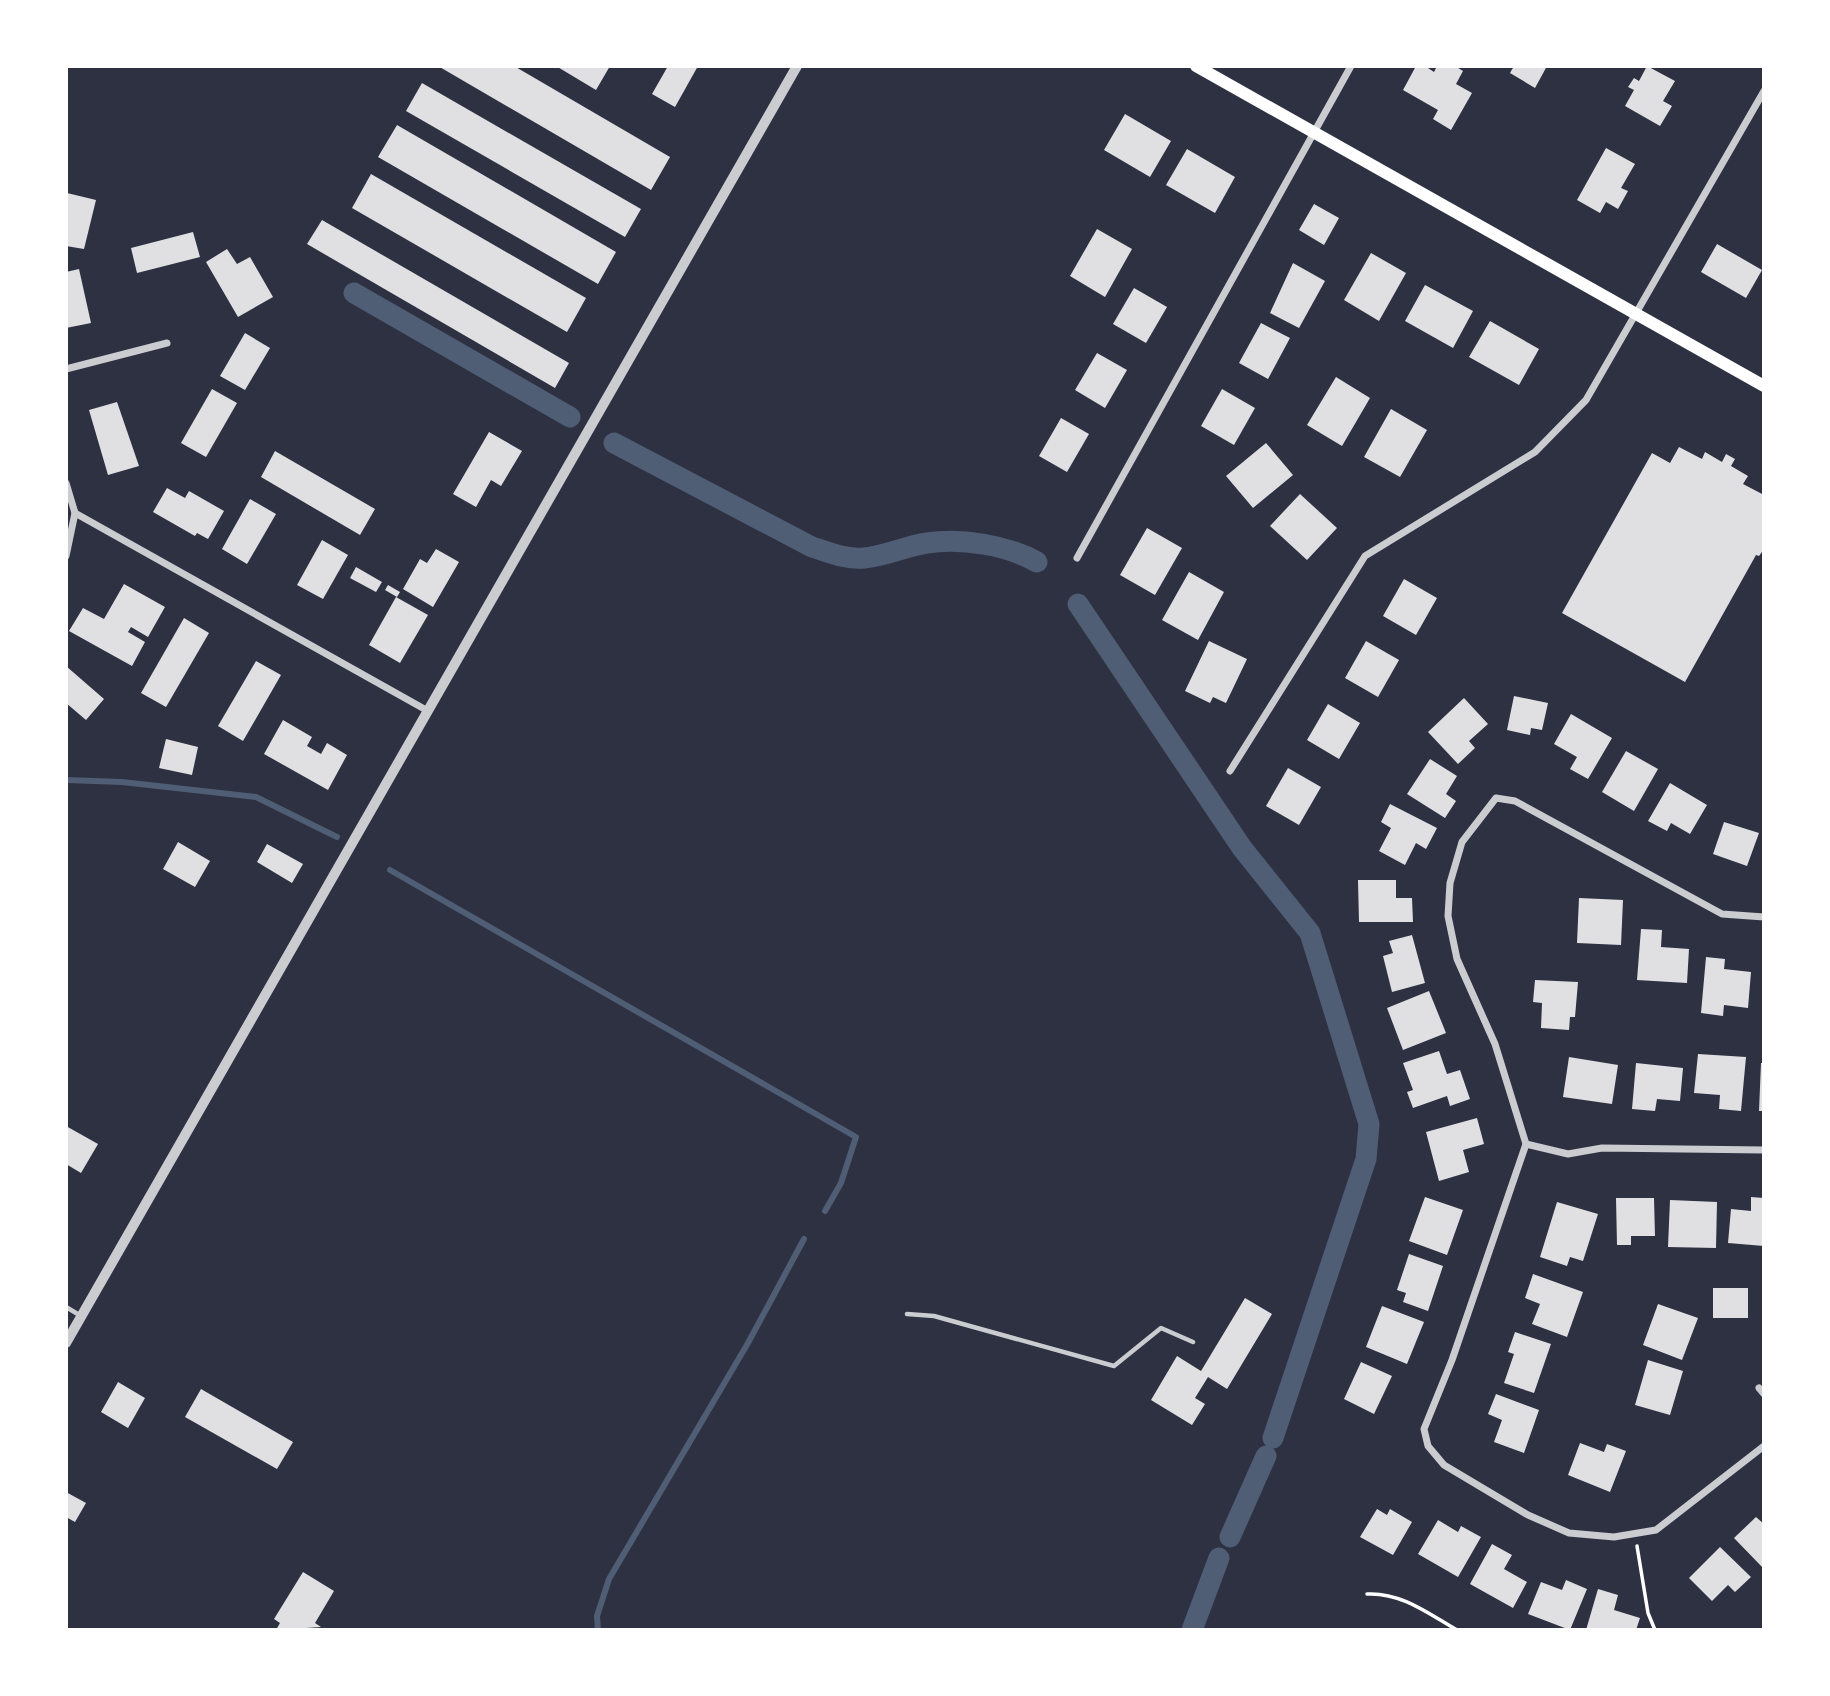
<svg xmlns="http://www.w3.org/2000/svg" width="1830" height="1696" viewBox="0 0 1830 1696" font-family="Manrope,sans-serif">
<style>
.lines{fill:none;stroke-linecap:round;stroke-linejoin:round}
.stream{stroke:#4f5d75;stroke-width:6}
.canal{stroke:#4f5d75;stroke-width:21}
.building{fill:#e0e0e3}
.path{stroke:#fff;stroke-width:3.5}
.service{stroke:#caccd0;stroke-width:4.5}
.minor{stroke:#caccd0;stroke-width:7}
.tertiary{stroke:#caccd0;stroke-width:10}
.secondary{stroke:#fff;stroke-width:12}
</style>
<rect width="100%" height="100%" fill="#2d3142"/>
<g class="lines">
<g class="stream">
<path d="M66 780 122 782 256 797 337 837"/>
<path d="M390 870 856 1137 841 1183 825 1211"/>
<path d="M598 1630 597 1616 609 1579 748 1343 804 1239"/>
</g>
<g class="canal">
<path d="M354 293 570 417"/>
<path d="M614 443 812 547C829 552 846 560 864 558 886 556 906 546 927 543 962 538 1007 545 1037 562"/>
<path d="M1078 604 1242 848 1310 933 1369 1124 1366 1159 1273 1438"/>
<path d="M1230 1537 1266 1456"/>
<path d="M1192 1630 1219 1558"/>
</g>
</g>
<g class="building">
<path d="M438 66H514L670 157 651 190Z"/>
<path d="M556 66H610L596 90Z"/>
<path d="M668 66H698L675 107 652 94Z"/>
<path d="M1416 66H1425L1434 72 1437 66H1455L1463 71 1456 84 1472 93 1451 130 1433 119 1438 110 1403 90Z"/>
<path d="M1514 66H1547L1535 88 1510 73Z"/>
<path d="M1647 66 1675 81 1663 101 1672 106 1660 126 1625 106 1634 90 1628 87 1634 78 1639 81Z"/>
<path d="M422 83 641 209 625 237 406 111Z"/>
<path d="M1125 114 1171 141 1150 177 1104 150Z"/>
<path d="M397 125 616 252 598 284 378 157Z"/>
<path d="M1606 148 1635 164 1621 188 1628 191 1618 209 1606 202 1600 213 1577 200Z"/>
<path d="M1187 149 1235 177 1215 213 1166 185Z"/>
<path d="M371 174 586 298 567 332 352 208Z"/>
<path d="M67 193 96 200 84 249 66 246Z"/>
<path d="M1314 204 1339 218 1324 245 1299 230Z"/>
<path d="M322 220 569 363 555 388 307 244Z"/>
<path d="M1097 229 1132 249 1105 297 1070 276Z"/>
<path d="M193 232 200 257 137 273 131 248Z"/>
<path d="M1717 244 1762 270 1746 298 1701 272Z"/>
<path d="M227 249 237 264 250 257 273 297 238 317 206 262Z"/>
<path d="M1371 253 1406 273 1379 321 1344 300Z"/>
<path d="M1293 263 1325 281 1299 328 1270 313Z"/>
<path d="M79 269 91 323 66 328V272Z"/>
<path d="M1425 285 1473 311 1453 348 1405 321Z"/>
<path d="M1134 288 1167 307 1146 343 1113 324Z"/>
<path d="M1490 321 1539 349 1519 385 1469 357Z"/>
<path d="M1261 323 1290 338 1268 379 1239 363Z"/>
<path d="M245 333 270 348 245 390 220 376Z"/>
<path d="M1097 353 1127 370 1105 408 1075 390Z"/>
<path d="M1336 377 1370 398 1342 446 1307 425Z"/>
<path d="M212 389 237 403 206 457 181 443Z"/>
<path d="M1222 389 1255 408 1234 445 1201 426Z"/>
<path d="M117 402 139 466 108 475 89 410Z"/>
<path d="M1391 409 1427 430 1400 477 1364 457Z"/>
<path d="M1061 418 1089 434 1067 472 1039 456Z"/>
<path d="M489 432 522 451 501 486 491 480 476 507 453 494Z"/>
<path d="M1266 443 1293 475 1253 508 1226 476Z"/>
<path d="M1679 447 1702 459 1705 452 1722 462 1726 454 1735 459 1731 466 1748 476 1743 484 1764 495V549L1759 556 1756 555 1685 682 1562 613 1652 453 1670 463Z"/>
<path d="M275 451 375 509 360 535 261 477Z"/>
<path d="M167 488 185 498 189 491 224 511 208 539 197 533 195 536 153 512Z"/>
<path d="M1300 494 1337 528 1307 560 1270 526Z"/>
<path d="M250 499 276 514 247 564 222 549Z"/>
<path d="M1147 528 1182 548 1155 595 1120 575Z"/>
<path d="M322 540 348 555 323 599 297 585Z"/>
<path d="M436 549 459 562 433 607 403 589 420 559 427 563Z"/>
<path d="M356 567 382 582 376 592 350 578Z"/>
<path d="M1189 572 1224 592 1198 640 1162 620Z"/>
<path d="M1404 579 1437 598 1416 635 1383 616Z"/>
<path d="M124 584 165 607 148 637 131 627 128 632 145 642 132 666 69 631 83 608 104 619Z"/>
<path d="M388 585 400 592 397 597 385 590Z"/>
<path d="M396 597 428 615 400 663 369 645Z"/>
<path d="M184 618 209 633 166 707 141 693Z"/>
<path d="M1209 641 1247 659 1226 703 1213 697 1210 703 1185 691Z"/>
<path d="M1366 641 1399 660 1378 697 1345 678Z"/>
<path d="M256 661 281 675 243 741 218 726Z"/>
<path d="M66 666 104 699 86 720 66 703Z"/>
<path d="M1514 696 1548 703 1542 730 1531 728 1530 735 1507 730Z"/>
<path d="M1464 698 1488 724 1469 741 1475 748 1458 764 1428 732Z"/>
<path d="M1328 704 1360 723 1339 759 1307 740Z"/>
<path d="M1571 714 1612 738 1588 779 1570 769 1577 757 1554 744Z"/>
<path d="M283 720 312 737 307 746 321 754 327 743 347 755 328 790 264 754Z"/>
<path d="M166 739 198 747 192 775 159 768Z"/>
<path d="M1626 751 1658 769 1634 811 1602 792Z"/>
<path d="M1430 759 1457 776 1446 794 1456 801 1445 818 1407 794Z"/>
<path d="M1288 768 1321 787 1299 825 1266 806Z"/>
<path d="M1670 783 1707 805 1690 834 1671 823 1667 831 1648 821Z"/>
<path d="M1390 804 1437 828 1426 849 1416 843 1405 865 1379 851 1391 828 1381 822Z"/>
<path d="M1724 822 1759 833 1747 866 1713 854Z"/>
<path d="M178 842 210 861 195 887 163 869Z"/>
<path d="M267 844 303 864 292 883 257 862Z"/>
<path d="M1358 880H1396V898H1412L1413 922H1359Z"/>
<path d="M1579 898 1623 900 1621 945 1577 943Z"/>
<path d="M1641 929 1662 930 1661 947 1689 949 1687 983 1637 980Z"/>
<path d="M1412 935 1425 983 1392 992 1383 956 1393 953 1389 941Z"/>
<path d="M1706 957 1725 959 1724 969 1751 972 1748 1008 1724 1005 1723 1016 1701 1013Z"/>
<path d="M1535 980 1578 982 1575 1017H1570L1569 1030 1541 1028 1542 1003 1533 1002Z"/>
<path d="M1429 991 1446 1033 1403 1050 1387 1008Z"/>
<path d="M1439 1051 1447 1074 1460 1070 1470 1099 1450 1106 1447 1096 1413 1108 1407 1092 1413 1090 1403 1063Z"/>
<path d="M1698 1054 1746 1057 1741 1111 1719 1109 1720 1095 1694 1093Z"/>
<path d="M1569 1057 1618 1065 1612 1104 1563 1097Z"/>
<path d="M1636 1063 1683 1068 1680 1101 1657 1099 1655 1111 1632 1109Z"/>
<path d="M1761 1063H1764V1111H1759Z"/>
<path d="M1477 1118 1484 1144 1463 1150 1469 1172 1439 1181 1426 1132Z"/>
<path d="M66 1126 98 1144 81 1173 66 1164Z"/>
<path d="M1425 1197 1463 1210 1447 1255 1409 1241Z"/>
<path d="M1751 1197 1764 1198V1246L1728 1243 1731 1209 1751 1211Z"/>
<path d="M1616 1198H1654L1655 1236H1631V1245H1617Z"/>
<path d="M1670 1200 1717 1202 1716 1248 1668 1247Z"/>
<path d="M1557 1202 1598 1214 1583 1261 1570 1257 1567 1266 1540 1257Z"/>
<path d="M1409 1254 1443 1266 1428 1311 1403 1302 1406 1293 1397 1290Z"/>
<path d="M1533 1274 1583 1292 1567 1337 1532 1324 1540 1304 1525 1298Z"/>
<rect x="1713" y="1288" width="35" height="30"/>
<path d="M1245 1298 1272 1314 1227 1389 1208 1377 1195 1398 1205 1404 1192 1425 1151 1400 1177 1356 1201 1371Z"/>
<path d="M1658 1304 1698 1318 1682 1360 1643 1345Z"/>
<path d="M1382 1306 1424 1322 1407 1364 1366 1347Z"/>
<path d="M1515 1332 1551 1344 1534 1393 1504 1383 1514 1354 1508 1352Z"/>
<path d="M1648 1360 1683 1371 1670 1415 1635 1405Z"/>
<path d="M1361 1362 1392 1376 1374 1414 1344 1399Z"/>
<path d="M118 1382 145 1398 128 1428 101 1412Z"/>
<path d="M201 1389 293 1442 277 1469 185 1417Z"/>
<path d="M1496 1394 1539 1410 1524 1453 1494 1442 1502 1420 1488 1414Z"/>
<path d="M1580 1443 1604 1452 1607 1444 1626 1451 1610 1492 1568 1475Z"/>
<path d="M66 1492 86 1503 75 1522 66 1517Z"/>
<path d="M1377 1509 1387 1515 1390 1509 1412 1522 1393 1555 1360 1537Z"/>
<path d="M1756 1517 1764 1524V1569L1734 1538Z"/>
<path d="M1438 1520 1458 1532 1461 1526 1481 1537 1458 1577 1418 1554Z"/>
<path d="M1492 1544 1512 1555 1504 1569 1527 1582 1513 1608 1470 1584Z"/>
<path d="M1720 1547 1751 1577 1735 1592 1728 1585 1712 1601 1689 1578Z"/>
<path d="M303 1572 334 1591 315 1623 321 1627 276 1630 280 1623 274 1619Z"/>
<path d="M1566 1580 1587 1589 1570 1630 1528 1614 1541 1582 1562 1590Z"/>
<path d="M1598 1589 1618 1595 1614 1610 1640 1618 1636 1630H1586Z"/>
</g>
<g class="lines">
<g class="path">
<path d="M1637 1546 1648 1613 1655 1630"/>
<path d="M1367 1594C1401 1592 1429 1614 1457 1630"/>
</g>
<g class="service">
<path d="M66 1307 81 1316"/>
<path d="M907 1314 934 1316 1114 1366 1161 1328 1193 1342"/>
</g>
<g class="minor">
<path d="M66 369 167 343"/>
<path d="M66 483 75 513 428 711"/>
<path d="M66 556 75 513"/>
<path d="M1077 558 1351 66"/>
<path d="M1230 771 1365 556 1535 452 1586 400 1764 91"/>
<path d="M1764 917 1722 914 1515 801 1496 798 1462 842 1450 883 1448 916 1457 959 1495 1044 1526 1144 1452 1360 1424 1429 1428 1446 1444 1465 1528 1515 1569 1533 1614 1537 1656 1530 1764 1446"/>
<path d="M1526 1144 1568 1154 1602 1148 1764 1150"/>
<path d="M1759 1388 1764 1394"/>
</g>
<path class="tertiary" d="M66 1343 797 66"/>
<path class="secondary" d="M1196 66 1764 386"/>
</g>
<rect width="1830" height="1696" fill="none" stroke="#ffffff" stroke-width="136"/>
</svg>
